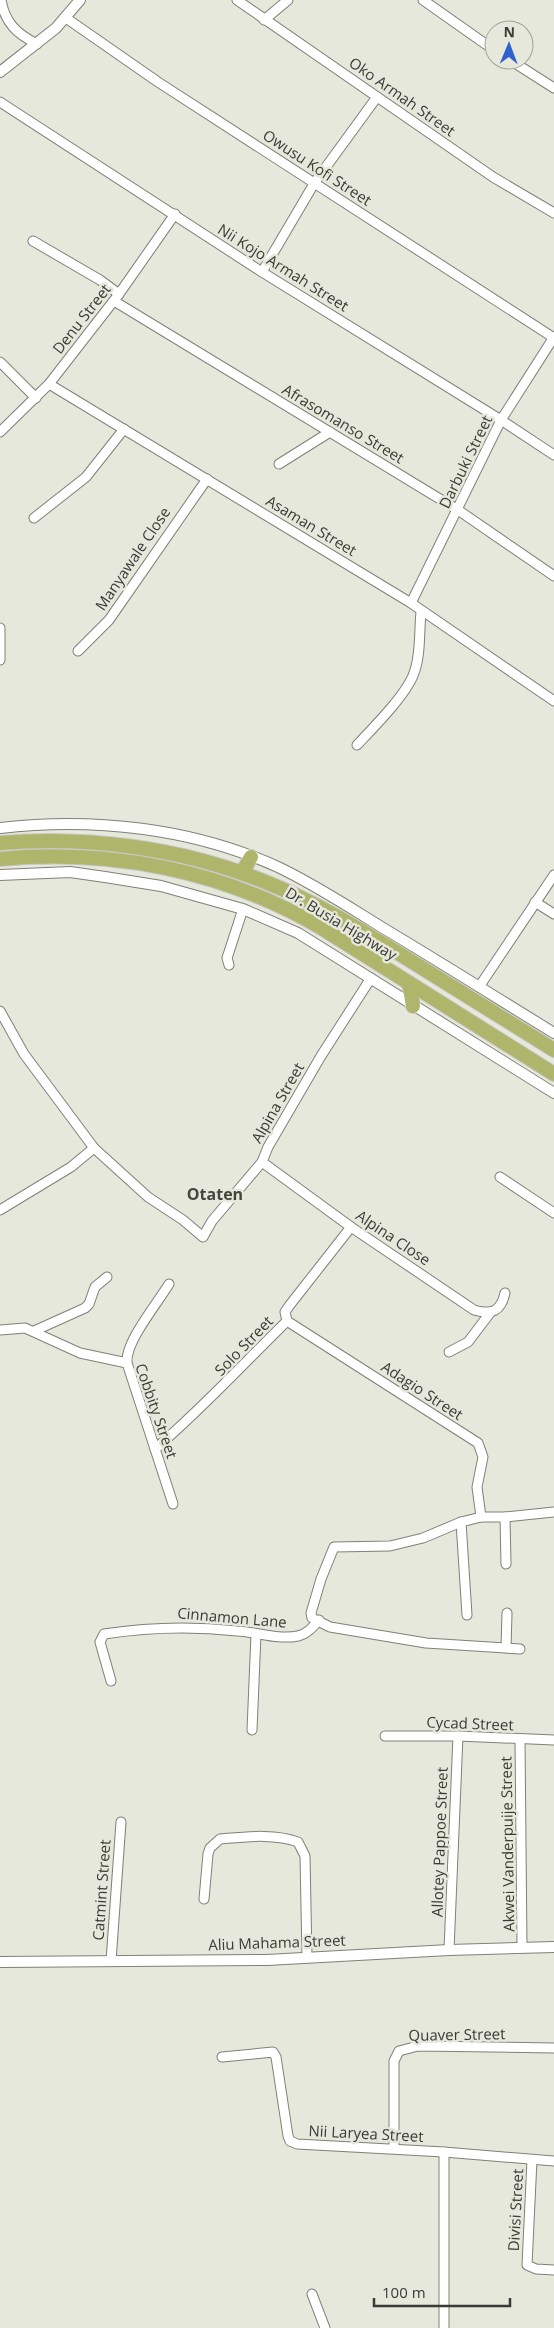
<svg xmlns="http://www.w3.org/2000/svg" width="554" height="2328" viewBox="0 0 554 2328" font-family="'Open Sans',sans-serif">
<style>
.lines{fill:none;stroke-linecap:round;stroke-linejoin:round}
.minor-casing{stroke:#7f8176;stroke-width:11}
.tertiary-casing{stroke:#7f8176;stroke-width:12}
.trunk-casing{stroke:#c8c8c7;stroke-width:16}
.minor{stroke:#fff;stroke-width:9}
.tertiary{stroke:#fff;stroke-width:10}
.trunk{stroke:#afb66b;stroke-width:14}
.labels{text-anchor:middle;stroke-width:5;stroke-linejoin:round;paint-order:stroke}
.street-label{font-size:15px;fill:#3a3b36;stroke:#e6e8dc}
.neighbourhood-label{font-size:16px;font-weight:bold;fill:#44453b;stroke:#e6e8dc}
</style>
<rect width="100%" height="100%" fill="#e6e8dc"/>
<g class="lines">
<g class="minor-casing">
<g id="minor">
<path d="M1 0C5 23 17 34 37 44"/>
<path d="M237 0 493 177 554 213"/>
<path d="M423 0 494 50"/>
<path d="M66 18 158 82 554 338"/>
<path d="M264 20 288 0"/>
<path d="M510 60 554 88"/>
<path d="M0 102 262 272 501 420 554 455"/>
<path d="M33 241 100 280 119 294"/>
<path d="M262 272 315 182 377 97"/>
<path d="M114 301 458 510 554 576"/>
<path d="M0 362 36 398"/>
<path d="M49 384 411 603 554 701"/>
<path d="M0 432 49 384 119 294 175 214"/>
<path d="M279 464 330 432"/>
<path d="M34 518 86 477 124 429"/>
<path d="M411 603 501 420 554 337"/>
<path d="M0 628V660"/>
<path d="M78 651 109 620 207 479"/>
<path d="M357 745C373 728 407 694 414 673 421 655 419 631 421 612"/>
<path d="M535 902 554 914"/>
<path d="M229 965 227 958 243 909"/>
<path d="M479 987 554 875"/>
<path d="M0 1011 24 1054 94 1148 148 1197 183 1220 203 1237 212 1221 262 1162 268 1147 321 1056 371 978"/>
<path d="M262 1162 351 1227 474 1310C491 1315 501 1312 505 1293"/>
<path d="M500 1177 554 1213"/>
<path d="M0 1210 71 1167 94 1148"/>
<path d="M169 1284C157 1304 125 1342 127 1363L173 1504"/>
<path d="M287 1321 478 1443 483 1457 477 1487 481 1517"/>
<path d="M287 1321 285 1312 289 1306 351 1227"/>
<path d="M0 1330 25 1328 80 1353 127 1363"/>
<path d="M34 1331 85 1308 89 1304 95 1287 107 1277"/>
<path d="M449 1352 468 1342 490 1313"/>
<path d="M155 1449C202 1409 243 1364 287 1321"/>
<path d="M505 1517 506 1564"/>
<path d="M461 1522 467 1615"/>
<path d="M506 1648 507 1613"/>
<path d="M520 1649 426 1643 330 1627 312 1618 311 1613 321 1579 334 1547 390 1546 423 1538 461 1522 481 1517H505L554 1512"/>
<path d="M111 1681 100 1642 104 1634C149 1627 192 1626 237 1631 257 1632 278 1640 298 1636 307 1634 313 1627 319 1620"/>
<path d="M252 1730 256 1634"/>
<path d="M385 1736H458L554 1740"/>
<path d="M520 1739 522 1948"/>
<path d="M204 1899 208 1854 210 1848 220 1839C244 1837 275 1833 298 1842L305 1856 307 1958"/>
<path d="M449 1950 458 1736"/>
<path d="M111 1961 121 1822"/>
<path d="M222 2057 273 2052 276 2057 288 2136 290 2141 297 2144 444 2152 554 2161"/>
<path d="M394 2148V2061L399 2051 418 2046 554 2048"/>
<path d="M444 2152V2327"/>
<path d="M532 2160 527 2265 536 2269 554 2270"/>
<path d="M312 2294 325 2328"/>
</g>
</g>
<g class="tertiary-casing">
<g id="tertiary">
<path d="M0 72 56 28 80 0"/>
<path d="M0 828C93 817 192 828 278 867 314 884 349 907 383 928 440 962 497 998 554 1033"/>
<path d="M0 875 70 872 105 877 161 886 243 909 298 933 554 1093"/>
<path d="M0 1962 267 1960 449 1950 554 1947"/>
</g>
</g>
<g class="trunk-casing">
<g id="trunk">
<path d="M0 843C89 836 181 848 263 881 319 903 369 935 419 966 464 994 509 1022 554 1050"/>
<path d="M0 859C112 849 222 870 320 927L554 1074"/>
<path d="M242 873 251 857"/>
<path d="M409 983 413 1006"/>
</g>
</g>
<use href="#minor" class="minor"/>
<use href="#tertiary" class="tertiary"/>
<use href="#trunk" class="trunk"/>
</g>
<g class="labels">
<g class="street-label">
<text transform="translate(402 97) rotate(35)" y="5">Oko Armah Street</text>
<text transform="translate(317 168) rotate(33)" y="5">Owusu Kofi Street</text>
<text transform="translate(283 268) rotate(32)" y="5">Nii Kojo Armah Street</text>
<text transform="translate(82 319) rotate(-52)" y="5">Denu Street</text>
<text transform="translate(343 424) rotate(31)" y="5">Afrasomanso Street</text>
<text transform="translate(466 462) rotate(-64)" y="5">Darbuki Street</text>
<text transform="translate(311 526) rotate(31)" y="5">Asaman Street</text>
<text transform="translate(133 559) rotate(-56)" y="5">Manyawale Close</text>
<text transform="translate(341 924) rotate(31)" y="5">Dr. Busia Highway</text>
<text transform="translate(278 1103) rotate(-60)" y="5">Alpina Street</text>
<text transform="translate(393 1238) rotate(34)" y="5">Alpina Close</text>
<text transform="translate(244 1346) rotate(-46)" y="5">Solo Street</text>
<text transform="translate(422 1391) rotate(33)" y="5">Adagio Street</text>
<text transform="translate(156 1411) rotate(71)" y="5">Cobbity Street</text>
<text transform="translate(232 1618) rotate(5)" y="5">Cinnamon Lane</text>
<text transform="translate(470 1724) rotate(2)" y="5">Cycad Street</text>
<text transform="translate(440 1842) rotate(-88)" y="5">Allotey Pappoe Street</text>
<text transform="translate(508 1844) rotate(-91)" y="5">Akwei Vanderpuije Street</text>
<text transform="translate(102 1890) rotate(-86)" y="5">Catmint Street</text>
<text transform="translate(277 1943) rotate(-2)" y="5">Aliu Mahama Street</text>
<text transform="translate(457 2035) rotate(-1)" y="5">Quaver Street</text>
<text transform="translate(366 2134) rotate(3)" y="5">Nii Laryea Street</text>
<text transform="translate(516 2210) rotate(-87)" y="5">Divisi Street</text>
</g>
<g class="neighbourhood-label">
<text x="215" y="1200">Otaten</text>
</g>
</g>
<g transform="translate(509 45) rotate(1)"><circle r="24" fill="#e6e8dc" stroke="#a1a39a"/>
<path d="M0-4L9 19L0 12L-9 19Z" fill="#305fce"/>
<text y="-8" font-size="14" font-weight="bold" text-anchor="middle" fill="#3a3b36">N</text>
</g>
<path d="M374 2298v8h136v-8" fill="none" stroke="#3a3b36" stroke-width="2.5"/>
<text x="382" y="2298" font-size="15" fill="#3a3b36" stroke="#e6e8dc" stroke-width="4" paint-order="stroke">100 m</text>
</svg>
